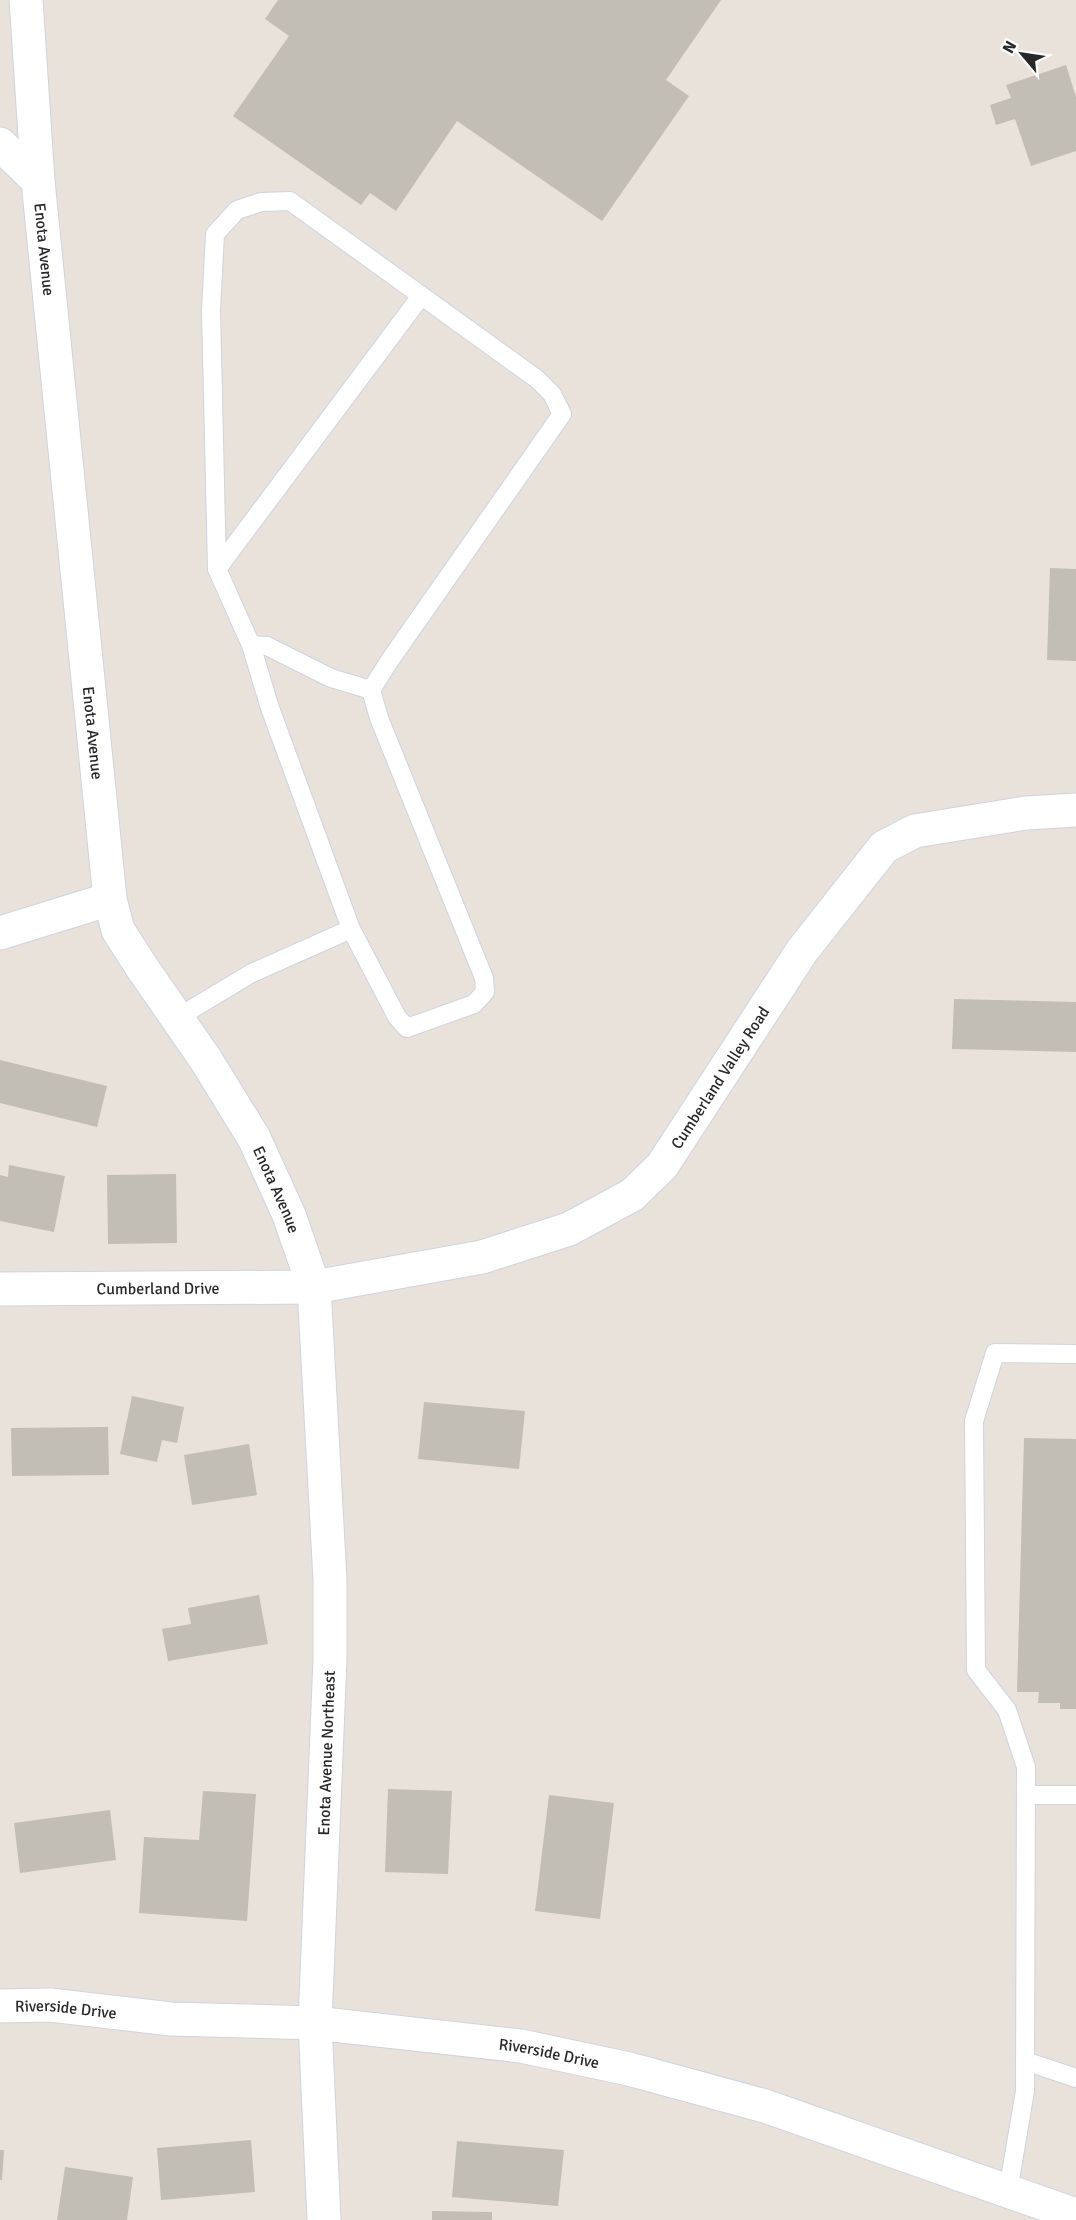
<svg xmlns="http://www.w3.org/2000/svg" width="1076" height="2220" viewBox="0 0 1076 2220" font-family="Signika,sans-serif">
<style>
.building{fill:#c2bdb5}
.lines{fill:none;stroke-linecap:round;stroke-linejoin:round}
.lane-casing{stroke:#cfd3e0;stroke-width:20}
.street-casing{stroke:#cfd3e0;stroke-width:35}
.secondary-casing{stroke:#cfd3e0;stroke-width:35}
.lane{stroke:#fff;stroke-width:18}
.street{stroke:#fff;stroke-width:33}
.secondary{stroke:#fff;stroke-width:33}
.labels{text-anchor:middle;stroke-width:4.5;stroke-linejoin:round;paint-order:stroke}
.street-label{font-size:16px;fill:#282828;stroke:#fff}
</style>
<rect width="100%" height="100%" fill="#e9e2da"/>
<g class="building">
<path d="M278 0H721L666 80 689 96 602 221 457 121 396 211 370 193 361 205 233 116 289 36 265 19Z"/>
<path d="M1066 65 1076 97V151L1031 166 1015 119 996 125 990 105 1011 98 1006 85Z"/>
<path d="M1050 568 1076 569V661L1047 660Z"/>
<path d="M954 999 1076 1002V1052L952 1049Z"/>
<path d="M0 1060 107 1086 97 1127 0 1103Z"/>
<path d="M9 1165 65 1176 54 1232 0 1221V1175L8 1177Z"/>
<path d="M176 1174 177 1243 108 1244 107 1175Z"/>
<path d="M132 1396 184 1407 177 1443 162 1440 157 1462 120 1454Z"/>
<path d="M424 1402 525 1411 519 1469 418 1459Z"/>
<path d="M108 1427 109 1475 12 1476 11 1428Z"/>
<path d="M1024 1438 1076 1439V1709H1060V1703H1038L1039 1692H1017Z"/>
<path d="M249 1444 257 1495 192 1505 184 1455Z"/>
<path d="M259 1595 268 1644 168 1661 162 1629 191 1624 188 1608Z"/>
<path d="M388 1789 452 1791 448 1874 385 1872Z"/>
<path d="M203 1791 256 1794 247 1921 139 1913 144 1837 199 1840Z"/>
<path d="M549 1795 614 1803 600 1919 535 1911Z"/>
<path d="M110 1810 116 1860 20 1873 14 1823Z"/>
<path d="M251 2140 255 2192 161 2200 157 2148Z"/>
<path d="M457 2141 564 2150 558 2206 452 2197Z"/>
<path d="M0 2150H4L2 2180H0Z"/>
<path d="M65 2167 133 2177 127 2220H57Z"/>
<path d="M432 2211 492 2212V2220H432Z"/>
</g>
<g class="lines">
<g class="lane-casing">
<g id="lane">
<path d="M217 569 421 296"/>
<path d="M251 645 267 646 331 678 371 690"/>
<path d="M177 1018 252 973 351 929 397 1017 407 1028 474 1004 485 992 484 978 379 718 371 690 390 660 562 414 552 394 537 379 290 201 261 202 237 210 215 234 211 310 217 569 251 645 270 708 351 929"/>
<path d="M1026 1795H1076"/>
<path d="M1025 2061 1076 2078"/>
<path d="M1008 2191 1025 2091 1026 1767 1007 1710 976 1670 974 1421 995 1353 1076 1354"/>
</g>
</g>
<g class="street-casing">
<g id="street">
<path d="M0 144 38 181"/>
<path d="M0 933 110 899"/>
<path id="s1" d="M0 1289 314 1287 482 1257 569 1229 632 1195 662 1166 802 951 884 847 915 831 1026 813 1076 810"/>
</g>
</g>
<g class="secondary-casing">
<g id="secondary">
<path id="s2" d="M26 0 38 181 110 899 118 930 141 966 206 1060 254 1138 289 1215 314 1287 330 1580V1659L315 2023 324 2220"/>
<path id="s3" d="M0 2006 50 2005 171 2019 315 2023 521 2046 629 2069 765 2106 1076 2215"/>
</g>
</g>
<use href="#lane" class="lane"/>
<use href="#street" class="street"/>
<use href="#secondary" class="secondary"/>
</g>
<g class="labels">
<g class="street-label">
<text dy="6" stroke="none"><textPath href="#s2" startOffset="250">Enota Avenue</textPath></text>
<text dy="6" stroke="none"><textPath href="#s2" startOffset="736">Enota Avenue</textPath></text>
<text dy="6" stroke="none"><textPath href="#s1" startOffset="795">Cumberland Valley Road</textPath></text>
<text dy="6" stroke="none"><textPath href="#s2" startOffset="1240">Enota Avenue</textPath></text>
<text dy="6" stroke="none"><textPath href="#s1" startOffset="158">Cumberland Drive</textPath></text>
<text transform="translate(326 1753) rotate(-88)" y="6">Enota Avenue Northeast</text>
<text dy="6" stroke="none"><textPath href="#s3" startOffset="66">Riverside Drive</textPath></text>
<text dy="6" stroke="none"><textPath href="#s3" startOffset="552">Riverside Drive</textPath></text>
</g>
</g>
<g transform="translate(1022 54) rotate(299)" stroke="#ffffff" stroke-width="4.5" paint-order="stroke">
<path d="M0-4.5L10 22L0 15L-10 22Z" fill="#282828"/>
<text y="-9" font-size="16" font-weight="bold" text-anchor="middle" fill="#282828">N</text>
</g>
</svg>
